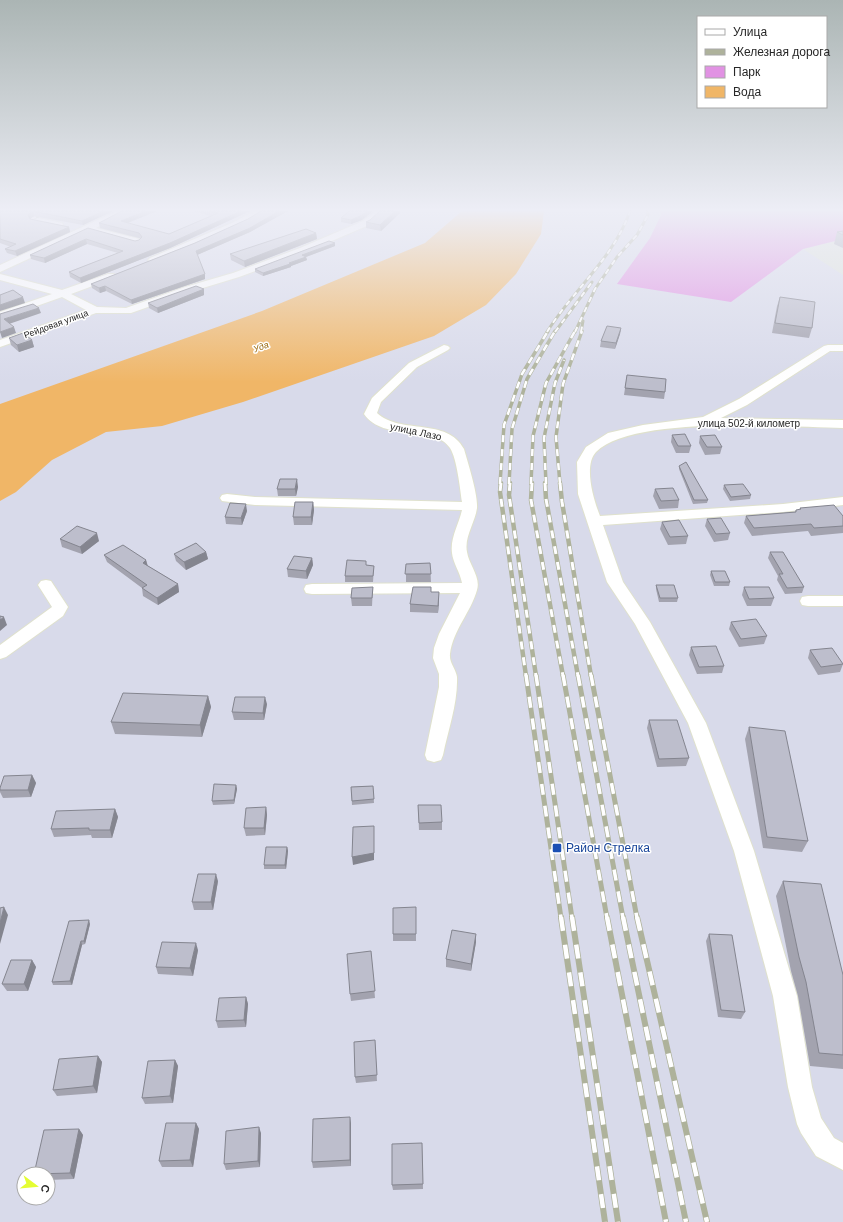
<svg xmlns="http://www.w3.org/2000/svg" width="843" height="1222" viewBox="0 0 843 1222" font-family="Arial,sans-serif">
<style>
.industrial{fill:#dde2d9}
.green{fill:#e192e3}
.water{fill:#f0b667}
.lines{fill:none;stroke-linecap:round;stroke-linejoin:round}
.minor-casing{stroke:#dfe1cd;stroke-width:2}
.minor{fill:#fff;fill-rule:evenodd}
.rail-far4-casing{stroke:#aeb29b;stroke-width:3}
.rail-far3-casing{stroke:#aeb29b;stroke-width:3.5}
.rail-far2-casing{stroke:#aeb29b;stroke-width:4.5}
.rail-far1-casing{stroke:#aeb29b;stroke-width:5}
.rail-casing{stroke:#aeb29b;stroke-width:6}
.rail-far4{stroke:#fff;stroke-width:2;stroke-dasharray:5.5;stroke-linecap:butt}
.rail-far3{stroke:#fff;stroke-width:2.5;stroke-dasharray:7;stroke-linecap:butt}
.rail-far2{stroke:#fff;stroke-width:3;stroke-dasharray:8;stroke-linecap:butt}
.rail-far1{stroke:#fff;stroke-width:3.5;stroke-dasharray:11;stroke-linecap:butt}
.rail{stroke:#fff;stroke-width:4.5;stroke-dasharray:14;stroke-linecap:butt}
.wall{fill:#a3a3af}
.shaded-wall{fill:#84858f}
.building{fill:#bdbecc;stroke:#84858f}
.transit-dot{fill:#1a4fb4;stroke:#fff;stroke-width:1.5}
.labels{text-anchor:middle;stroke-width:3;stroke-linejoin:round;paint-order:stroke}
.far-street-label{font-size:9px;fill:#272727;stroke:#fff}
.far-water-label{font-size:9px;font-style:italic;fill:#98670b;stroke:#fff}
.street-label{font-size:10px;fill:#272727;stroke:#fff}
.near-transit-label{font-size:12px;fill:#164399;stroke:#fff;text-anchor:start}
</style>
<rect width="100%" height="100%" fill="#d8daea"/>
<path class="industrial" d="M843 239V275L803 249Z"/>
<path class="green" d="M660 211H843V239L803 249 731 302 617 284 650 238 661 215Z"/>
<path class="water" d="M462 211H544L541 234 516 274 486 305 434 336 243 402 162 426 106 432 52 460 16 492 0 501V404L262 311 425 243Z"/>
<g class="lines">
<g class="minor-casing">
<g id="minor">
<path d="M117 211H129L96 228 139 239 141 241 139 243 136 244 89 231 0 272V265Z"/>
<path d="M255 211H266L238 227 156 262 153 263 148 260 150 258 232 223Z"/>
<path d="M376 211H386L369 225 306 252 239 277 193 291 131 313H96L0 347V340L86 310 62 297 0 319V312L52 294 0 280V274L62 290 108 274H114L116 276 114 278 71 294 97 307 126 308 185 287 233 273 300 248 363 221Z"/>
<path d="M34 217 62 223 63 225 59 228 31 222 30 220 31 218Z"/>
<path d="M444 345 448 346 450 348 448 350 417 367 381 402 377 413C401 435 447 417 464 449 468 463 478 494 477 508 475 523 464 537 467 552 469 565 481 577 477 590 471 612 453 630 450 654 449 663 456 669 457 677 458 703 448 730 443 755L441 760 434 762 427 760 425 755 439 687V674L433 658 434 648 439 634 460 593 312 594 306 593 304 589 306 585 312 584 462 583C460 572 453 563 452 553 450 538 459 524 462 510L255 505 222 501 220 498 222 495 227 494 255 497 462 502C460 488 457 459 450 448 436 425 383 442 364 414L372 398 409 363Z"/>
<path d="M828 345H843V351H830L747 405 721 418 843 420V428C790 427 633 415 596 452 583 466 594 501 600 516L783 504 843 497V505L783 512 603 525 623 582 650 622 706 723 754 851 797 996 812 1087 821 1118 834 1138 843 1143V1170L816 1156 801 1133 797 1124 788 1087 773 996 734 851 688 723 635 624 607 582 578 494 577 462 586 447 608 433 643 425 703 417 739 399 824 346Z"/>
<path d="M46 580 51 581 68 607 63 616 6 657 0 659V645L52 607 38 585 41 581Z"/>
<path d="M808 596H843V606H808L802 605 800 601 802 597Z"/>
</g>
</g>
<use href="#minor" class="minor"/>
<g class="rail-far4-casing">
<g id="rail-far4">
<path d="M0 231 51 211"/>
<path d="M547 332C572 291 614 258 630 211"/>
<path d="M555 332 592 282"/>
<path d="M575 332 595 289 617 257 637 235 648 215 647 211"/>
<path d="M581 332 583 321"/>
</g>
</g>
<g class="rail-far3-casing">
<g id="rail-far3">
<path d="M500 484 504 425 522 374 548 331"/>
<path d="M509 484 512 429 527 379 555 331"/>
<path d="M531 484 533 436 546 383 575 331"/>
<path d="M546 484 544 438 555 383 564 360"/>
<path d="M560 484 556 437 563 384 582 331"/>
</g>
</g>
<g class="rail-far2-casing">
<g id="rail-far2">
<path d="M501 483 500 492 526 676"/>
<path d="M510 483 509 495 536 676"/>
<path d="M532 483 531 500 563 676"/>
<path d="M545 483 546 499 578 676"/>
<path d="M560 483 562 502 591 676"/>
</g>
</g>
<g class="rail-far1-casing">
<g id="rail-far1">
<path d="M526 675 561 918"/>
<path d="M536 675 572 918"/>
<path d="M563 675 607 918"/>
<path d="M578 675 623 918"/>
<path d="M591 675 637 918"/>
</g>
</g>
<g class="rail-casing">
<g id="rail">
<path d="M561 917 605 1222"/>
<path d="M572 917 618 1222"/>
<path d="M607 917 666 1222"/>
<path d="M623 917 686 1222"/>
<path d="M637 917 707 1222"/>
</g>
</g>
<use href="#rail-far4" class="rail-far4"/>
<use href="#rail-far3" class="rail-far3"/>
<use href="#rail-far2" class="rail-far2"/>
<use href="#rail-far1" class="rail-far1"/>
<use href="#rail" class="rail"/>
</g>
<g class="wall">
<path d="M0 211H113L83 225 34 216 30 219 69 227 70 232 17 256 7 253 5 249 11 247 0 243Z"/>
<path d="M122 211H157L128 223 169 234 211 216 193 211H250L170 248 81 283 70 277 69 272 118 253 87 244 45 263 31 259 30 255 88 228 135 241 139 240 140 238H139L100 228 99 223Z"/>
<path d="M261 211H288L250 232 197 255 205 279 132 304 106 291 100 293 92 288 91 284 195 243 248 219Z"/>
<path d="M349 211H373L362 220 351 224 341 222V218Z"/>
<path d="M400 213 381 231 366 228V222Z"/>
<path d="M843 231V248L834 244 837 232Z"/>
<path d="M316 233 317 239 245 267 231 260 230 254Z"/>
<path d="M335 243V246L306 257 307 260 291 266V267L263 276 255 272V269Z"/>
<path d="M204 289V295L158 313 149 308 148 303Z"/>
<path d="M780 297 812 328 809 338 772 333 777 306Z"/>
<path d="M621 328 620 334 615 349 600 347 601 341Z"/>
<path d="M9 338 32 340 34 347 19 352 11 345Z"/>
<path d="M627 375 665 392 664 399 624 395Z"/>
<path d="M672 435 691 446 689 453H676L671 442Z"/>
<path d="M700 436 722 447 720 454 705 455 699 443Z"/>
<path d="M679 466 708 500 707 503 693 504 679 469Z"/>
<path d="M724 485 751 495 750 499 730 501 723 489Z"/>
<path d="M298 487 296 496H278L277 489Z"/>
<path d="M655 489 679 500 678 508 659 509 653 496Z"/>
<path d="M313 502 314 510 312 525H294L293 517Z"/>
<path d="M800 508 843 526V533L811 536 808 531 752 536 744 523 746 516 795 512 796 510H799Z"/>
<path d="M247 511 242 525 226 524 225 517Z"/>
<path d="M707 519 730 533 728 540 714 542 705 526Z"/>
<path d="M662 522 688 536 686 544 668 545 660 529Z"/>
<path d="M60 539 99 541 82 554 62 547Z"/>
<path d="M206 552 208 559 186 570 176 561 174 554Z"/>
<path d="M770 552 804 587 802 593 785 594 777 580 778 576 768 558Z"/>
<path d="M104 555 146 560 148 566 178 584 179 592 158 605 143 596 142 588 107 562Z"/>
<path d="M312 558 313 565 307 579 288 577 287 569Z"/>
<path d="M366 561V565L374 566 373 582H345V576Z"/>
<path d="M430 563 431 582H406V564Z"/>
<path d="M711 571 730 582 729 586H714L710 575Z"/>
<path d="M656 585 678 598 677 602H659L656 589Z"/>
<path d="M373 587 372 606H352L351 598Z"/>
<path d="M744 587 774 598 771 606H747L742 595Z"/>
<path d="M431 592 439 600 438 613 410 612V604Z"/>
<path d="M731 622 767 636 764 644 739 647 729 629Z"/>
<path d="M691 647 724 666 722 673 697 674 689 655Z"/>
<path d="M810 650 843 664 840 672 818 675 808 658Z"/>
<path d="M208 696 211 707 202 737 115 734 111 722Z"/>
<path d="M267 704 264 720H234L232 712Z"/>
<path d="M649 720 689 758 686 766 657 767 647 728Z"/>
<path d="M749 727 808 841 802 852 763 848 745 739Z"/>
<path d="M32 775 36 783 31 797 3 798 0 792V788Z"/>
<path d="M236 785 237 789 234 804 213 805 212 801Z"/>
<path d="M373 786 374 803 352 805 351 787Z"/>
<path d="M418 805 442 822V830H419Z"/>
<path d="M266 807 267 815 265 835 246 836 244 828Z"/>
<path d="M115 809 118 817 112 838H92L91 835 54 837 51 829Z"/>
<path d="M287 847 288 851 286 869H264V865Z"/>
<path d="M218 881 213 910H194L192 902Z"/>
<path d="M783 881 843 975V1069L810 1066 798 996 791 971 776 896Z"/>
<path d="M416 907V941H393V934Z"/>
<path d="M90 924 85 944 82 945 72 985H53L52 982Z"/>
<path d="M476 934V942L471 971 446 967V959Z"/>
<path d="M709 934 745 1012 741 1019 718 1017 706 941Z"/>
<path d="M198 950 193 976 158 974 156 967Z"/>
<path d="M371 951 375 998 351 1001 350 994Z"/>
<path d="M32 960 36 967 28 991H7L2 984Z"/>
<path d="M246 997 248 1004 246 1027 218 1028 216 1021Z"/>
<path d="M375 1040 377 1081 356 1083 355 1077Z"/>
<path d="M98 1056 102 1062 97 1093 57 1096 53 1090Z"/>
<path d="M175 1060 178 1066 173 1103 145 1104 142 1098Z"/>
<path d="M196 1123 199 1129 193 1167H162L159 1161Z"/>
<path d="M351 1123V1166L313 1168 312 1162Z"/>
<path d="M79 1129 83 1135 74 1179 48 1180V1174Z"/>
<path d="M261 1133 260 1167 226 1170 224 1164Z"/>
<path d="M422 1143 423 1189 393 1190 392 1185Z"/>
</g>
<g class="shaded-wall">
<path d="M32 211 34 216 29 219 28 215Z"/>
<path d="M103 211H113L83 225 82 221Z"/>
<path d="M146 211H157L122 225 121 221Z"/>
<path d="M241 211H250L170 248 81 283 80 278Z"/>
<path d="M279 211H288L250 232 197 255 196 251Z"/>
<path d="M367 211H373L362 220 351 224V220Z"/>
<path d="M395 211H400V213L381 231 380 225Z"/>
<path d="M69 227 70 232 17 256 15 251Z"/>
<path d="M316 233 317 239 245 267 244 261Z"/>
<path d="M86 239 87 244 45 263 44 258Z"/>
<path d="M335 243V246L303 258 302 255Z"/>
<path d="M306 257 307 260 291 266V267L263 276V273Z"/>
<path d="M205 274V279L132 304 131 300Z"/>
<path d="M105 286 106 291 100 293 99 288Z"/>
<path d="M204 289V295L158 313 157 308Z"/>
<path d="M23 297 25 303 0 311V305Z"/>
<path d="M39 308 41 313 6 325 4 319Z"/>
<path d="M14 327 16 333 2 338 0 332Z"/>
<path d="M621 328 620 334 615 349 616 343Z"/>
<path d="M32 340 34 347 19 352 17 345Z"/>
<path d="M297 479 298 487 296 496 295 489Z"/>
<path d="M313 502 314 510 312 525 311 517Z"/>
<path d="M246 504 247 511 242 525 241 518Z"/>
<path d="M97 533 99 541 82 554 80 547Z"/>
<path d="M206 552 208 559 186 570 184 562Z"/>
<path d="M312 558 313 565 307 579 306 571Z"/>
<path d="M146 560 148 568 143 563Z"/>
<path d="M178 584 179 592 158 605 157 598Z"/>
<path d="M439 592V600L438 613V606Z"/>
<path d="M4 617 7 625 0 631V620Z"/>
<path d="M208 696 211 707 202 737 200 725Z"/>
<path d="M265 697 267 704 264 720 263 713Z"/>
<path d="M32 775 36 783 31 797 28 790Z"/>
<path d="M236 785 237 789 234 804V800Z"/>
<path d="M266 807 267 815 265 835 264 828Z"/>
<path d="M115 809 118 817 112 838 110 830Z"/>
<path d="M374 826V860L353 865 352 857Z"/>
<path d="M287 847 288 851 286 869 285 865Z"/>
<path d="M216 874 218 881 213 910 211 902Z"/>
<path d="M4 907 8 915 0 944V923Z"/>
<path d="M89 920 90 924 85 944 84 941Z"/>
<path d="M476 934V942L471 971V964Z"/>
<path d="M81 941 82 945 72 985 70 981Z"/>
<path d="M196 943 198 950 193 976 190 968Z"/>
<path d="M32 960 36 967 28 991 24 984Z"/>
<path d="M246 997 248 1004 246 1027 244 1020Z"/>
<path d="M98 1056 102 1062 97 1093 93 1086Z"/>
<path d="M175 1060 178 1066 173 1103 170 1096Z"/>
<path d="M350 1117 351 1123V1166L350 1160Z"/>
<path d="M196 1123 199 1129 193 1167 190 1160Z"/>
<path d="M259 1127 261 1133 260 1167 258 1161Z"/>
<path d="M79 1129 83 1135 74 1179 70 1173Z"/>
</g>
<g class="building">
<path d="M0 211H32L28 215 30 219 69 227 15 251 5 249 16 244 0 239Z"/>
<path d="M33 211H103L82 221Z"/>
<path d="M122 211H146L121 221 169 234 218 213 210 211H241L170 243 80 278 69 272 123 251 86 239 44 258 30 255 88 228 135 241 139 240 142 237 139 233 99 223Z"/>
<path d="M261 211H279L250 228 196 251 205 274 131 300 105 286 99 288 91 284 195 243 248 219Z"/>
<path d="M349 211H367L362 215 351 220 341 218Z"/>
<path d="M380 211H395L380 225 366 222 370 220Z"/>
<path d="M306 229 316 233 244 261 230 254Z"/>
<path d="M843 231V235L837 232Z"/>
<path d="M329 241 335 243 302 255 306 257 289 263 290 264 263 273 255 269Z"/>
<path d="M196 286 204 289 157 308 148 303Z"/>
<path d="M13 290 23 297 0 305V295Z"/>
<path d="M780 297 815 302 812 328 775 323Z"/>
<path d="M33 304 39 308 4 319 14 327 0 332V314Z"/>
<path d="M607 326 621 328 616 343 601 341Z"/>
<path d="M23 333 32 340 17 345 9 338Z"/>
<path d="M627 375 666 379 665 392 625 388Z"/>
<path d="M685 434 691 446H678L672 435Z"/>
<path d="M715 435 722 447H707L700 436Z"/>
<path d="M686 462 708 500H694L679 466Z"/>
<path d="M280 479H297L295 489H277Z"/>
<path d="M743 484 751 495 731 497 724 485Z"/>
<path d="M673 488 679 500 661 501 655 489Z"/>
<path d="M295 502H313L311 517H293Z"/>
<path d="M230 503 246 504 241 518 225 517Z"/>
<path d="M834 505 843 516V526L814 528 811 524 754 528 746 516 796 512V510L801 509 800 508Z"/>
<path d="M721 518 730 533 716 534 707 519Z"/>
<path d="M679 520 688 536 670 537 662 522Z"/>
<path d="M77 526 97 533 80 547 60 539Z"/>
<path d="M196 543 206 552 184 562 174 554Z"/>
<path d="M123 545 146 560 143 563 178 584 157 598 142 588 147 585 104 555Z"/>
<path d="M770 552H783L804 587 787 588 779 574H783Z"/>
<path d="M294 556 312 558 306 571 287 569Z"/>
<path d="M347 560 366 561V565L374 566 373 576H345Z"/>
<path d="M430 563 431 574H405L406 564Z"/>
<path d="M711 571H725L730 582H715Z"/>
<path d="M656 585H674L678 598H660Z"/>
<path d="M373 587 372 598H351L352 588Z"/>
<path d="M413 587H431V592H439L438 606 410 604Z"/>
<path d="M744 587H769L774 598 749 599Z"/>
<path d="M0 616 4 617 0 620Z"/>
<path d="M756 619 767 636 741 639 731 622Z"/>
<path d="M716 646 724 666 699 667 691 647Z"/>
<path d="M832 648 843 664 821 667 810 650Z"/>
<path d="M123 693 208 696 200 725 111 722Z"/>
<path d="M235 697H265L263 713 232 712Z"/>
<path d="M649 720H677L689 758 659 759Z"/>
<path d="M749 727 785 731 808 841 767 837Z"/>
<path d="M32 775 28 790H0V788L4 776Z"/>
<path d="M214 784 236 785 234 800 212 801Z"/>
<path d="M373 786 374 799 352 801 351 787Z"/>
<path d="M418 805H441L442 822 419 823Z"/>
<path d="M266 807 264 828H244L246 808Z"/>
<path d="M115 809 110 830H89V828L51 829 56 811Z"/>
<path d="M374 826V853L352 857 353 827Z"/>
<path d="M266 847H287L285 865H264Z"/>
<path d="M198 874H216L211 902H192Z"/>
<path d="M783 881 821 884 843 975V1055L819 1053 806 982 799 957Z"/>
<path d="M4 907 0 923V908Z"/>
<path d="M416 907V934H393V908Z"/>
<path d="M89 920 84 941H81L70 981 52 982 69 921Z"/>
<path d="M452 930 476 934 471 964 446 959Z"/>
<path d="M709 934 732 935 745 1012 721 1010Z"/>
<path d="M162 942 196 943 190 968 156 967Z"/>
<path d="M371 951 375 991 350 994 347 954Z"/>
<path d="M11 960H32L24 984H2Z"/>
<path d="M246 997 244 1020 216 1021 219 998Z"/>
<path d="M375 1040 377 1075 355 1077 354 1042Z"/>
<path d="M98 1056 93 1086 53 1090 59 1059Z"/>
<path d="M175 1060 170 1096 142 1098 148 1061Z"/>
<path d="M350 1117V1160L312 1162 313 1119Z"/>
<path d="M166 1123H196L190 1160 159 1161Z"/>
<path d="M259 1127 258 1161 224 1164 226 1131Z"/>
<path d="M79 1129 70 1173 34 1174 44 1130Z"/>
<path d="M422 1143 423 1184 392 1185V1144Z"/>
</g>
<linearGradient id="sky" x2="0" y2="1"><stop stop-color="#abb5b4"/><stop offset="0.55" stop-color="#edeef6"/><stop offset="1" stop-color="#edeef6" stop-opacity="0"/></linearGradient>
<rect width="843" height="382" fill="url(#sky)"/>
<rect class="transit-dot" x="552" y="843" width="10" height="10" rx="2"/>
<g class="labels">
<g class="far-street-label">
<text transform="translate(56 324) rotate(-20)" y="3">Рейдовая улица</text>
</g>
<g class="far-water-label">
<text transform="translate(261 347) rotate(-21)" y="3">Уда</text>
</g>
<g class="street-label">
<text x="749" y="427">улица 502-й километр</text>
<text transform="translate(416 431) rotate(12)" y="4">улица Лазо</text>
</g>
<g class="near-transit-label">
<text x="566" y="852">Район Стрелка</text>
</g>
</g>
<rect x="697" y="16" width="130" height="92" fill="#ffffff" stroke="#a9a9a9"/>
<rect x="705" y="29" width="20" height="6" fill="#ffffff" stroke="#a9a9a9"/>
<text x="733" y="36" font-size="12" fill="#272727">Улица</text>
<rect x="705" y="49" width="20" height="6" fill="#aeb29b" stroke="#a9a9a9"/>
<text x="733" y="56" font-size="12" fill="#272727">Железная дорога</text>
<rect x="705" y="66" width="20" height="12" fill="#e192e3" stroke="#a9a9a9"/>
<text x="733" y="76" font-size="12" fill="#272727">Парк</text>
<rect x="705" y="86" width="20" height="12" fill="#f0b667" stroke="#a9a9a9"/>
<text x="733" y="96" font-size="12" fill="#272727">Вода</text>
<g transform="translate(36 1186) rotate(106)"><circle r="19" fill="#ffffff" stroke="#a9a9a9"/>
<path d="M0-3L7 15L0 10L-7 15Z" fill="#e4fd32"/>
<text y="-6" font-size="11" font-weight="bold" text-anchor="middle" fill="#272727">С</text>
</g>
</svg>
